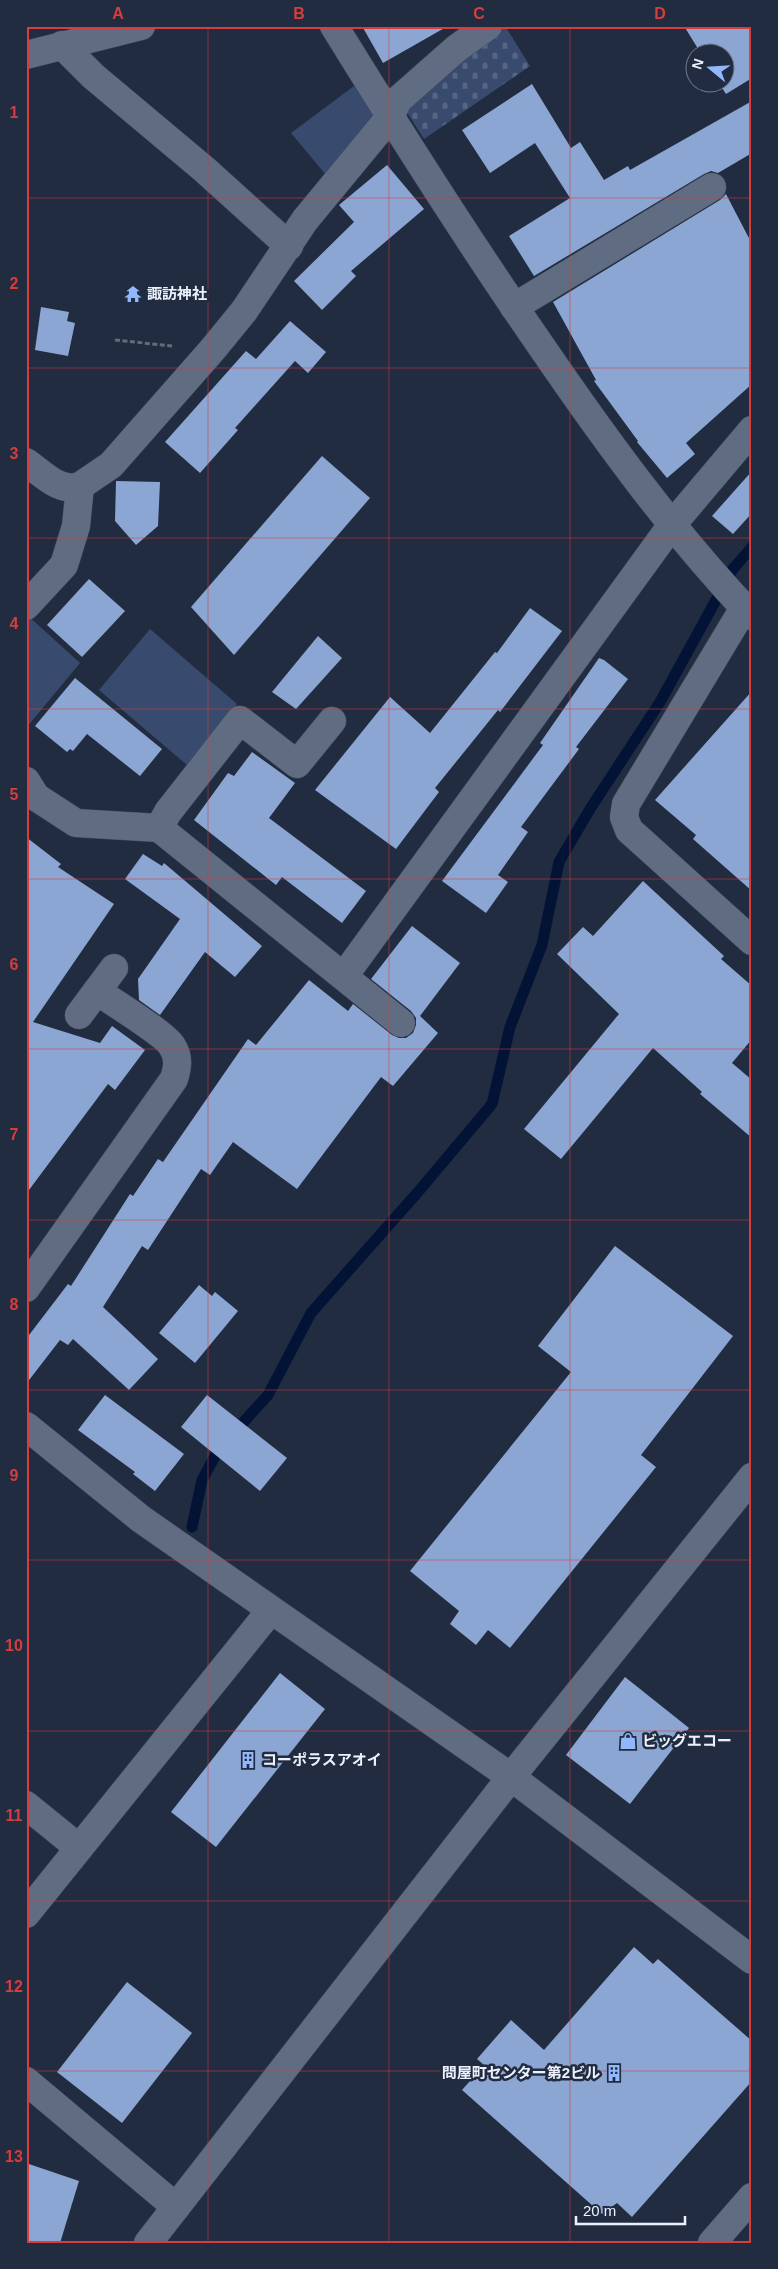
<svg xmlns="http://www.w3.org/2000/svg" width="778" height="2269" viewBox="0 0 778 2269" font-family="Helvetica,'Noto Sans JP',sans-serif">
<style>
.grass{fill:#384b6e}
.cemetery{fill:url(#cemetery-stones)}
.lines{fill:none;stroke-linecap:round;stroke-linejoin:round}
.stream{stroke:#031336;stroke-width:11}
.building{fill:#8ca6d3}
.minor-casing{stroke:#40495a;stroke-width:29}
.path{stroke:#636c7d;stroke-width:3;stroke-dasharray:5 2.5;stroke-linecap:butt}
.minor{stroke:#5f6c82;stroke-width:28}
.grid{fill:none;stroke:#d83c3d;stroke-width:1;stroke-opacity:0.55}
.labels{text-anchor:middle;stroke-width:5;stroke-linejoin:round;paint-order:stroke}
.poi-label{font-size:15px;font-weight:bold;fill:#ecf2fd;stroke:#212c40;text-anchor:start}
.neatline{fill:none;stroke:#d83c3d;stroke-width:2}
.grid-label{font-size:16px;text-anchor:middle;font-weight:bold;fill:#d83c3d}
</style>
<defs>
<pattern id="cemetery-stones" width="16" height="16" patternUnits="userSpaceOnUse" patternTransform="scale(1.25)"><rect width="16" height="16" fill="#384b6e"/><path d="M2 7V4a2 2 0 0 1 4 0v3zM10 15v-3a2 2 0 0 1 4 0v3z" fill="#556584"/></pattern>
</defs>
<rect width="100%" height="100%" fill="#212c40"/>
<g class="grass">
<path d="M354 86 374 116 326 175 291 133Z"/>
<path d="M26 614 80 663 26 728Z"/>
<path d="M150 629 237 704 187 765 99 690Z"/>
</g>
<path class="cemetery" d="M499 26H505L530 66 424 139 403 106Z"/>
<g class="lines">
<path class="stream" d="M192 1527 202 1480 219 1449 268 1395 311 1313 418 1192 492 1104 510 1027 542 945 559 862 590 809 660 702 733 569 752 547"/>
</g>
<g class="building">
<path d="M362 26H448L383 63Z"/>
<path d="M684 26H752V78L726 94 718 82H726V52H700Z"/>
<path d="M532 84 571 148 580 142 604 180 628 166 630 170 752 101V153L718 173 711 171 704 174 534 276 509 236 570 198 535 143 490 173 462 130Z"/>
<path d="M387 165 424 209 351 271 356 276 322 310 294 281 354 222 339 205Z"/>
<path d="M726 194 752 244V384L686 443 695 454 667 478 637 442 638 441 594 381 596 380 553 302 720 200Z"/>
<path d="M41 307 69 312 67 321 75 323 68 356 35 350Z"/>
<path d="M290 321 326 352 308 373 295 361 235 428 238 430 200 473 165 442 246 351 256 359Z"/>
<path d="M322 456 370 498 234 655 191 607Z"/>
<path d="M752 471V513L733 534 712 516Z"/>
<path d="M116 481 160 482 158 526 136 545 115 521Z"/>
<path d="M89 579 125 611 82 657 47 625Z"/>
<path d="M530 608 562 631 500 712 498 710 435 788 439 792 396 849 315 790 390 697 430 733 495 652 497 653Z"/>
<path d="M318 636 342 658 296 709 272 692Z"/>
<path d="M599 658 604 660 628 679 576 747 579 749 521 827 528 832 498 875 508 882 486 913 442 881 543 745 540 743Z"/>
<path d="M75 678 162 749 140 776 87 734 73 751 70 749 67 752 35 726Z"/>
<path d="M752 691V891L693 839 696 835 655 800Z"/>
<path d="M252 752 295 783 269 818 366 891 342 923 282 877 276 885 194 820 228 773 234 776Z"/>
<path d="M26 837 61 864 58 867 114 904 33 1022 100 1043 112 1026 145 1050 115 1090 108 1084 26 1194Z"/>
<path d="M143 854 162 866 164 863 262 946 235 977 205 952 160 1015 139 1000 138 979 180 919 125 879Z"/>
<path d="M643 881 724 956 721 959 752 986V1039L732 1063 752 1080V1138L700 1094 702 1092 653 1048 561 1159 524 1129 619 1014 557 954 583 927 593 936Z"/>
<path d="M412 926 460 963 420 1016 438 1033 393 1086 381 1077 297 1189 233 1142 210 1175 201 1169 148 1250 142 1246 103 1307 158 1359 129 1390 73 1339 68 1345 60 1340 26 1384V1339L68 1284 71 1286 130 1194 133 1196 158 1159 163 1162 248 1039 256 1045 309 980 348 1011 353 1004 392 1035 399 1038H406L413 1033 416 1025V1018L411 1011 371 979Z"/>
<path d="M615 1246 733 1336 641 1455 656 1467 510 1648 488 1630 476 1645 450 1624 459 1611 410 1571 571 1372 538 1346Z"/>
<path d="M199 1285 212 1296 215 1292 238 1311 195 1363 159 1333Z"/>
<path d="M105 1395 184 1454 155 1491 133 1474 135 1472 78 1430Z"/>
<path d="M207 1395 287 1458 260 1491 181 1427Z"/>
<path d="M280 1673 325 1709 216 1847 171 1812Z"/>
<path d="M625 1677 689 1728 630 1804 566 1755Z"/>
<path d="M634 1947 653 1964 658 1959 752 2041V2081L632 2217 617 2203 602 2214 462 2090 484 2065 477 2059 511 2020 544 2050Z"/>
<path d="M127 1982 192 2033 122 2123 57 2072Z"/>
<path d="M26 2163 79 2181 60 2243H26Z"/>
</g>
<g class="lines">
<g class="minor-casing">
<g id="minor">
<path d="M334 26C400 133 467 239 539 343 604 438 672 532 752 616"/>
<path d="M62 45 93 76 205 170 289 246"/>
<path d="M26 55 141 26"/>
<path d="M514 307 712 187"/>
<path d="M26 462C43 474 60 493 80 486"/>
<path d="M26 606 64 565 76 526 80 486 111 465 213 349 244 311 305 220 390 117 398 100 457 48 488 26"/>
<path d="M744 608 626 804 624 817 629 830 752 941"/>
<path d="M26 781 36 797 76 823 159 828 401 1023"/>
<path d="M159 828 168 812 240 720 297 764 332 721"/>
<path d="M344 976 671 526 752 430"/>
<path d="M79 1015 114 968"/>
<path d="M26 1288 174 1079C178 1066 179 1057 172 1046 165 1034 111 1001 97 991"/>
<path d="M26 1426 141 1519 511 1777 752 1960"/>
<path d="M26 1805 79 1848"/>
<path d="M26 1914 271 1610"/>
<path d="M26 2081 176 2207"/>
<path d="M148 2243 511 1777 752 1477"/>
<path d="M712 2243 752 2197"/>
</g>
</g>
<path class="path" d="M115 340 172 346"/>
<use href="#minor" class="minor"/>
</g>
<path class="grid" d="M208 26V2243M389 26V2243M570 26V2243M26 198H752M26 368H752M26 538H752M26 709H752M26 879H752M26 1049H752M26 1220H752M26 1390H752M26 1560H752M26 1731H752M26 1901H752M26 2071H752"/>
<defs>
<g id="temple-bare" transform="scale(1.35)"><path d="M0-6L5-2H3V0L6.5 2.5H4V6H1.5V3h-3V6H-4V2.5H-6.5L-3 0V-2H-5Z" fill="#91b8fd" stroke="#212c40" stroke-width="2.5" paint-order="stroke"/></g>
<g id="shop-bare" transform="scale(1.35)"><path d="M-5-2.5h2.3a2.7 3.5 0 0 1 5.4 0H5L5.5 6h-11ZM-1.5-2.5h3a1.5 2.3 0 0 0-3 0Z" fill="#91b8fd" stroke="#212c40" stroke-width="2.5" paint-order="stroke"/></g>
<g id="building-bare" transform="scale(1.35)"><path d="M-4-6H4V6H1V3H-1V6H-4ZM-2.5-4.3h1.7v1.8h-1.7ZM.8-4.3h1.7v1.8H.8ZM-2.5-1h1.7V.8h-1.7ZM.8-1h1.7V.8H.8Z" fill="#91b8fd" stroke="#212c40" stroke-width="2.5" paint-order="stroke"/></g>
</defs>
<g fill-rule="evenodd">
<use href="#temple-bare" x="133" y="294"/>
<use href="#shop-bare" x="628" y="1741"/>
<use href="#building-bare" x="248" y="1760"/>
<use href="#building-bare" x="614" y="2073"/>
</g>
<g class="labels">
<g class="poi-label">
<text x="147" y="299">諏訪神社</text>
<text x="642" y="1746">ビッグエコー</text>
<text x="262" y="1765">コーポラスアオイ</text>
<text x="600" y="2078" text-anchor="end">問屋町センター第2ビル</text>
</g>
</g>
<rect width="778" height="2269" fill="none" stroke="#212c40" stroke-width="55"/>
<g transform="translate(710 68) rotate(288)"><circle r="24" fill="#212c40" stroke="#727b8c"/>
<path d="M0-4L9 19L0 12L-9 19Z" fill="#91b8fd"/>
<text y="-8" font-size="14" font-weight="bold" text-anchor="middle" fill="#ecf2fd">N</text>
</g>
<path d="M576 2216v8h109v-8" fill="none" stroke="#ecf2fd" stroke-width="2.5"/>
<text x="583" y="2216" font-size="15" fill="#ecf2fd" stroke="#212c40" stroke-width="4" paint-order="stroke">20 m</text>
<rect x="28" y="28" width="722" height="2214" class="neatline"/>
<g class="grid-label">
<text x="118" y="19">A</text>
<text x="299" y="19">B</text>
<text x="479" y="19">C</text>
<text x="660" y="19">D</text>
<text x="14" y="118">1</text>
<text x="14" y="289">2</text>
<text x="14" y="459">3</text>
<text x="14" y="629">4</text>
<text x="14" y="800">5</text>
<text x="14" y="970">6</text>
<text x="14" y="1140">7</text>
<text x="14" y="1310">8</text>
<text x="14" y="1481">9</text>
<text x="14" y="1651">10</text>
<text x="14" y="1821">11</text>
<text x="14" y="1992">12</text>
<text x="14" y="2162">13</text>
</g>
</svg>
